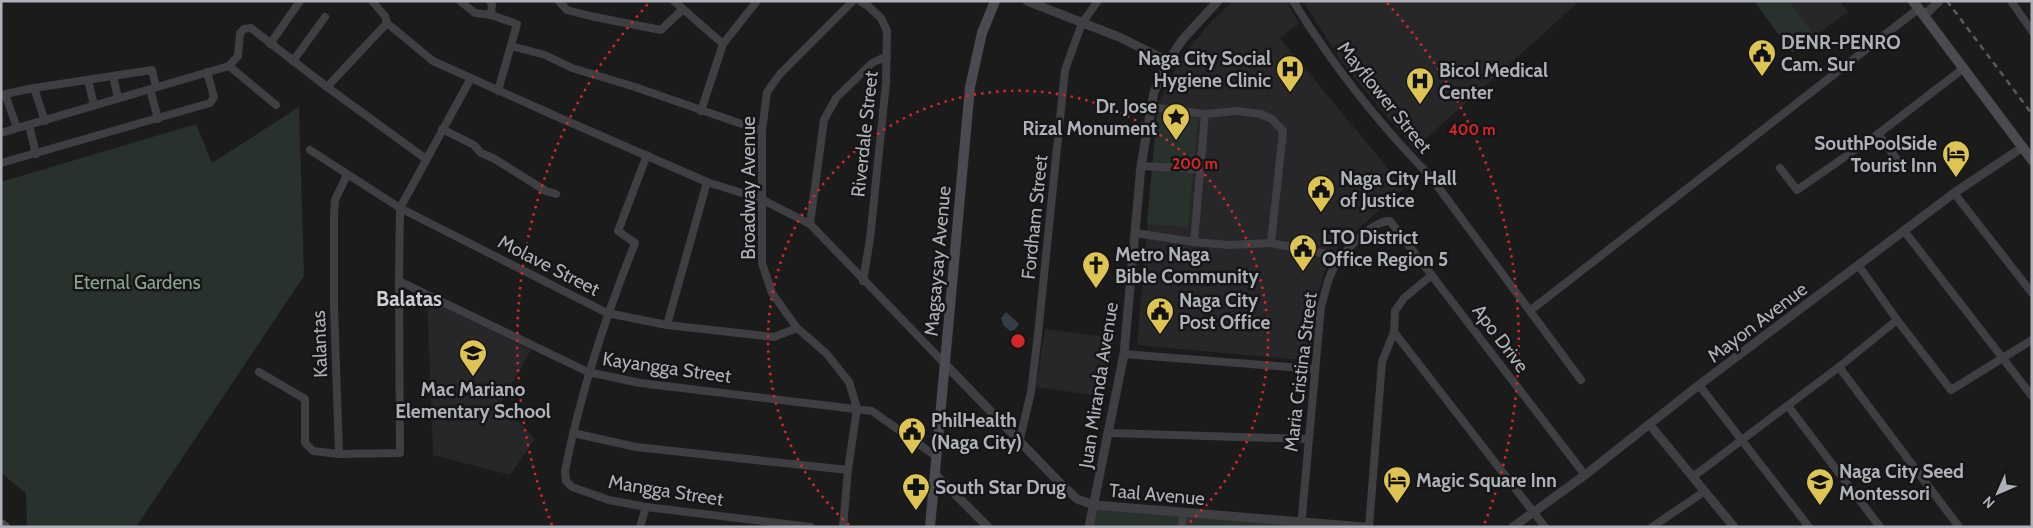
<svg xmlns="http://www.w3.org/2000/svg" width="2033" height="528" viewBox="0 0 2033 528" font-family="Cabin,sans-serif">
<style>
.built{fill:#272729}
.green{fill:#29312c}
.water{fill:#373d46}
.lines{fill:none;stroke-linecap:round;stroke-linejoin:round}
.minor{stroke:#3e3e43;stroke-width:8}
.tertiary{stroke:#3e3e43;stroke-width:9}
.secondary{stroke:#4a4b51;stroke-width:10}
.rail{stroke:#595a60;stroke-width:2.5;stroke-dasharray:6 5;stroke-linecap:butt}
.ring{fill:none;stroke:#d62828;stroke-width:2.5;stroke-dasharray:2.5 5}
.labels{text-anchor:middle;stroke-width:5;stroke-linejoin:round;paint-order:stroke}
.poi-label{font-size:19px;font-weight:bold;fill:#afb1ba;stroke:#161617;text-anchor:start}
.street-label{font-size:19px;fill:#afb1ba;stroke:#161617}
.park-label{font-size:19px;fill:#88a38e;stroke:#161617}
.quarter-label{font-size:21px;font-weight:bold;fill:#cfd0d7;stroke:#161617}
.centre{fill:#d62828;stroke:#161617;stroke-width:2.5}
.ring-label{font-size:15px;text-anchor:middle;font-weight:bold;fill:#d62828;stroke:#161617;stroke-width:5;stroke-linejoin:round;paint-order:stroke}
</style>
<rect width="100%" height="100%" fill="#1b1b1c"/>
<g class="built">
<path d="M1233 1H1286L1299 23 1280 38 1404 188 1337 248 1326 268 1316 300 1310 361 1137 345 1158 103 1183 55 1212 21Z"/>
<path d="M1303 1H1580L1414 149 1341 61Z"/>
<path d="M1789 1H1840L1848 12 1815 36Z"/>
<path d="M427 298 531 350 501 403 535 439 510 475 433 455Z"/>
<path d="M1045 329 1114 338 1105 397 1036 387Z"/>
</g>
<g class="green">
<path d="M1754 1H1789L1815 36 1792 53Z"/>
<path d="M299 107 304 276 136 527H27L26 493 1 473V182L196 124 212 163Z"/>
<path d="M1157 113 1198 118 1188 227 1147 224Z"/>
<path d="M1094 505 1302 521 1301 527H1089Z"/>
</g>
<path class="water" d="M1006 312 1018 323 1019 325 1014 330 1010 331 1004 326 1001 318Z"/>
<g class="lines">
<g class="minor">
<path d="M372 1 385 16 387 23 433 61 560 118 707 182 761 199 810 224 945 364"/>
<path d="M460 1 475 13 491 15 517 24 498 91"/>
<path d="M490 1 492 4 491 15"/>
<path d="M559 1 567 10 590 16 661 30 683 9"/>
<path d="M674 1 723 44"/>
<path d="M860 1 868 6 881 18 887 31 886 83 870 239 863 281"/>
<path d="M1293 1C1332 64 1378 123 1430 176L1581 380"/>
<path d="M2011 1 2032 31"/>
<path d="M270 44 300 1"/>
<path d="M511 46 545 55 572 68 635 87 762 131"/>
<path d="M293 61 325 17"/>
<path d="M229 66 276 105"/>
<path d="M113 76 118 98"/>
<path d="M88 80 94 105"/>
<path d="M327 87 387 23"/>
<path d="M34 88 45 121"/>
<path d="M150 89 158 119"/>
<path d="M1150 107 1205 114 1236 111 1261 114 1272 119 1283 131 1271 243"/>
<path d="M701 111 723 44 757 1"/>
<path d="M29 125 36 154"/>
<path d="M17 128 5 94 34 88 152 70 156 87"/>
<path d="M442 129 474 145 481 153 493 158 546 191 556 194"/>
<path d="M1 133 229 66 238 56 240 33 244 29 251 28 327 87 426 159"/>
<path d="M1878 134 1904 169"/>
<path d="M310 150 400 208 607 313 667 325 774 337 797 328"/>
<path d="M647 155 618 231 635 243C605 319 581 390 565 471L566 481 572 487 609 500 646 507 811 527"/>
<path d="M1 163 210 103 214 97 207 72"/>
<path d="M1141 166 1200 169"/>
<path d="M1780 168 1797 190 1878 134 1964 68"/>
<path d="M1954 193 2032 293"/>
<path d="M810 224 824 120 836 98 872 63 887 56"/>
<path d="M1905 232 2032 396"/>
<path d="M1135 233 1194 242 1205 114"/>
<path d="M1194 242 1229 245 1271 243 1341 257"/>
<path d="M1859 266 1897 320 1951 390 2032 340"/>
<path d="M399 281 588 372 640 383 872 411 937 457"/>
<path d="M1531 310 1918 9"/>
<path d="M667 325 707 182"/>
<path d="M1394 332 1545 527"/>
<path d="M1124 354 1314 369"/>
<path d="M1839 367 1959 527"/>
<path d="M259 372 305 399V443L313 451 339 454 400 453 399 281 400 208 471 78"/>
<path d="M1699 385 1809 527"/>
<path d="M1788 406 1880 527"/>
<path d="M573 433 636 447 848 470"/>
<path d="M1109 433 1308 439"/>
<path d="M1019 443 1031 392 1038 334 1065 70 1082 23 1098 1"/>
<path d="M339 454 334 306V215L335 200 347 175"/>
<path d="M1694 476 1839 367 1897 320"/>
<path d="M640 527 646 507"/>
<path d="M843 527 848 470 857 408 849 382 826 353 797 328 772 293 762 263V131L767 92 780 74 853 1"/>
<path d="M1182 527 1183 512"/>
<path d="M1301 527 1321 307C1324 297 1326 286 1330 276 1337 258 1370 221 1390 221L1585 475"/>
<path d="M1369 527 1382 362 1394 332 1395 311 1404 298 1432 275"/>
<path d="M1652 527 1705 491"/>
</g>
<g class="tertiary">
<path d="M1027 1 1119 37 1168 61"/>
<path d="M1924 16 1939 1"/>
<path d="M945 364 1057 480 1077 499 1094 505 1364 527"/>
<path d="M1650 425 1734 527"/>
<path d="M936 475 988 527"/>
<path d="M1089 527 1124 354 1141 166 1154 92 1168 61 1183 39 1218 1"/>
<path d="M1513 527 1585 475 1699 385 1954 193 2023 147"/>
</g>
<g class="secondary">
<path d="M1913 1 2032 160"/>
<path d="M1 524 5 527"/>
<path d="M930 527 970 87 982 33 995 1"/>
</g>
<path class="rail" d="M1947 1 2032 114"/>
</g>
<g class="ring">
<path d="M849 525A250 250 0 1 1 1187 525"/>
<path d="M552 525A501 501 0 0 1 649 3M1387 3A501 501 0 0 1 1484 525"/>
</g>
<defs>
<g id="civic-pin" transform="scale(1.4375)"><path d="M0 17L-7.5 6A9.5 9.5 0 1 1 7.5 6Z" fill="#dec452" stroke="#161617"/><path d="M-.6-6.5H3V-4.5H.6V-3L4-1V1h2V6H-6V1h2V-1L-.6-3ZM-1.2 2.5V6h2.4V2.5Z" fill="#111"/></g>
<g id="hospital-pin" transform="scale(1.4375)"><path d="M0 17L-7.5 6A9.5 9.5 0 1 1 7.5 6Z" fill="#dec452" stroke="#161617"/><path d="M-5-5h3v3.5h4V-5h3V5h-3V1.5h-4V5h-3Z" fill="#111"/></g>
<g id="sight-pin" transform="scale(1.4375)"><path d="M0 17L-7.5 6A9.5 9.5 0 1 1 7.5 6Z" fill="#dec452" stroke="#161617"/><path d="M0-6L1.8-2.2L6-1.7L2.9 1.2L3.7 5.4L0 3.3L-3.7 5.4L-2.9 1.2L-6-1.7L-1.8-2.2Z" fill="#111"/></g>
<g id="hotel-pin" transform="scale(1.4375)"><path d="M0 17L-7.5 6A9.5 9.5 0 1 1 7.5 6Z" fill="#dec452" stroke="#161617"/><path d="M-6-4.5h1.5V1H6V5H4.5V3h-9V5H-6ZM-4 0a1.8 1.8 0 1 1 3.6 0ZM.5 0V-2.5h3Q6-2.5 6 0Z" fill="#111"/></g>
<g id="church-pin" transform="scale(1.4375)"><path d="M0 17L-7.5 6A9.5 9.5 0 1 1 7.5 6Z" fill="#dec452" stroke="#161617"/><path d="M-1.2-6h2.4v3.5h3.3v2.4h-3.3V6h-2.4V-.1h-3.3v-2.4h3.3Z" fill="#111"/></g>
<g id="school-pin" transform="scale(1.4375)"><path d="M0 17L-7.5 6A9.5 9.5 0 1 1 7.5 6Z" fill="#dec452" stroke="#161617"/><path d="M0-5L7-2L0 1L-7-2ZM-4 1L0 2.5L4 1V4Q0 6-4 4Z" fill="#111"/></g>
<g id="pharmacy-pin" transform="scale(1.4375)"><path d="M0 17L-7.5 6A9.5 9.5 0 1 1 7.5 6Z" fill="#dec452" stroke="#161617"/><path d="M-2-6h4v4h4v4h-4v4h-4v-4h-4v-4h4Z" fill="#111"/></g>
</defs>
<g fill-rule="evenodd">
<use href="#civic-pin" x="1762" y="53"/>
<use href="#hospital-pin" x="1290" y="69"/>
<use href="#hospital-pin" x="1420" y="81"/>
<use href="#sight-pin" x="1176" y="117"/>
<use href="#hotel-pin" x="1956" y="154"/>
<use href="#civic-pin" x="1321" y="189"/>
<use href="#civic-pin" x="1303" y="248"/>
<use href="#church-pin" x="1096" y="265"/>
<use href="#civic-pin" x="1160" y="311"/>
<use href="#school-pin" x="473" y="353"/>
<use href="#civic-pin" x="912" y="431"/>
<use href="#hotel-pin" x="1397" y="480"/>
<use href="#school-pin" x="1820" y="482"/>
<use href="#pharmacy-pin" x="916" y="487"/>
</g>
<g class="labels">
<g class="poi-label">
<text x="1781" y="49">DENR-PENRO<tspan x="1781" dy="22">Cam. Sur</tspan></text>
<text x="1271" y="65" text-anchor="end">Naga City Social<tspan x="1271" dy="22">Hygiene Clinic</tspan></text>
<text x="1439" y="77">Bicol Medical<tspan x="1439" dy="22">Center</tspan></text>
<text x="1157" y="113" text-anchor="end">Dr. Jose<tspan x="1157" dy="22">Rizal Monument</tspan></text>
<text x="1937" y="150" text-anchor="end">SouthPoolSide<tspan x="1937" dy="22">Tourist Inn</tspan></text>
<text x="1340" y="185">Naga City Hall<tspan x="1340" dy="22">of Justice</tspan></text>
<text x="1322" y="244">LTO District<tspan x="1322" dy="22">Office Region 5</tspan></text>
<text x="1115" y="261">Metro Naga<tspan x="1115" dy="22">Bible Community</tspan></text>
<text x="1179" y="307">Naga City<tspan x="1179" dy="22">Post Office</tspan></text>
<text x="473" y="396" text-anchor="middle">Mac Mariano<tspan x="473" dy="22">Elementary School</tspan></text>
<text x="931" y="427">PhilHealth<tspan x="931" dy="22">(Naga City)</tspan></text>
<text x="1839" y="478">Naga City Seed<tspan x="1839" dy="22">Montessori</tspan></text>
<text x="1416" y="487">Magic Square Inn</text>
<text x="935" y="494">South Star Drug</text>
</g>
<g class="street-label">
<text transform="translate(1385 97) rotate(51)" y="7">Mayflower Street</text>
<text transform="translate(864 134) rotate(-84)" y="7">Riverdale Street</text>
<text transform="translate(748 188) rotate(-90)" y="7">Broadway Avenue</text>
<text transform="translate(1034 217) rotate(-84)" y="7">Fordham Street</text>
<text transform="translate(937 261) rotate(-85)" y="7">Magsaysay Avenue</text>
<text transform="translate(549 265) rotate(27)" y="7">Molave Street</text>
<text transform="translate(1757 322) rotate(-37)" y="7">Mayon Avenue</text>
<text transform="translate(1501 338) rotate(53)" y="7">Apo Drive</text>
<text transform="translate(319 344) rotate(-92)" y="7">Kalantas</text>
<text transform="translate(667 367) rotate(8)" y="7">Kayangga Street</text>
<text transform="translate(1300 372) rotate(-83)" y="7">Maria Cristina Street</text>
<text transform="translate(1098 385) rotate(-81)" y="7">Juan Miranda Avenue</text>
<text transform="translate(666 490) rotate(9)" y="7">Mangga Street</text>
<text transform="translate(1157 494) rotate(5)" y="7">Taal Avenue</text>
</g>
<g class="park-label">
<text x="137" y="289">Eternal Gardens</text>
</g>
<g class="quarter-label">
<text x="409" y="306">Balatas</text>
</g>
</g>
<circle cx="1018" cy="341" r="8" class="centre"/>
<g class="ring-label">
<text x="1472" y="135">400 m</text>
<text x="1195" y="169">200 m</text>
</g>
<rect width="2033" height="528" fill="none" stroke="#afb1ba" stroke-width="5"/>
<g transform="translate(1998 493) rotate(225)" stroke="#161617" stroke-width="4" paint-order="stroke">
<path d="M0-4L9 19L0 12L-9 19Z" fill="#afb1ba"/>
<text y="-8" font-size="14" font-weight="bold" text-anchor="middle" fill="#afb1ba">N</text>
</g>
</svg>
